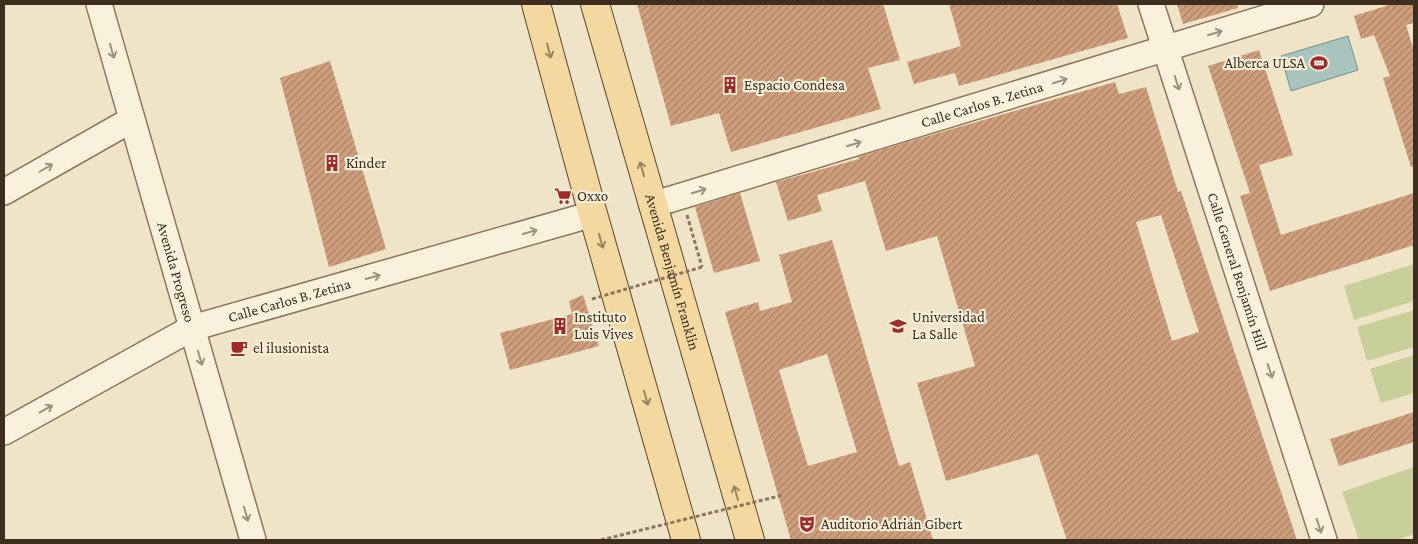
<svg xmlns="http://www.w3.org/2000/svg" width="1418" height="544" viewBox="0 0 1418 544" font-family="'Crimson Pro',serif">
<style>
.pitch{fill:#c9cf9b}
.water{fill:#a9c4bc;stroke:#6f938a}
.building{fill:url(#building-hatch);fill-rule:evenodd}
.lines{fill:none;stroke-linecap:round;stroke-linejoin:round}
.minor-casing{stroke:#8d765c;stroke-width:28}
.major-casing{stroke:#5b4430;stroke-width:30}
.path{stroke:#8d765c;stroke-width:3;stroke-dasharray:4 2.5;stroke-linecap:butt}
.minor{stroke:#faf1dc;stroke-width:25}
.major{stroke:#f3d9a0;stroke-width:28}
.path-bridge{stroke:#8d765c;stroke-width:3;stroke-dasharray:4 2.5;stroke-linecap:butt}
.oneway{stroke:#9c907e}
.oneway2{stroke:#988460}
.labels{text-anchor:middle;stroke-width:4.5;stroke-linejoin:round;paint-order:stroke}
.poi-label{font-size:15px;fill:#3d2e20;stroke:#f7eed8;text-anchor:start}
.street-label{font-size:15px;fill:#3d2e20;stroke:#f7eed8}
</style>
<defs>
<pattern id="building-hatch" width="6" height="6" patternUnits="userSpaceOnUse" patternTransform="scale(1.25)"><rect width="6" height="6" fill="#cf9f7d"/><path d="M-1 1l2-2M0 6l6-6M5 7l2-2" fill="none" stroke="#a98266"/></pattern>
</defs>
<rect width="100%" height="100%" fill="#f0e4c8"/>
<g class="pitch">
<path d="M1414 264V301L1354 320 1344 286Z"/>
<path d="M1414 310V347L1367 361 1357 327Z"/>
<path d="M1414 355V393L1381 403 1370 369Z"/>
<path d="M1414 467V534L1397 540H1359L1342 492Z"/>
</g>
<path class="water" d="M1348 36 1358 70 1291 91 1281 56Z"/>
<g class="building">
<path d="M637 4H883L900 60 868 68 881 109 731 152 719 113 671 126Z"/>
<path d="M949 4H1117L1128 38 959 86 955 73 914 84 907 62 961 46Z"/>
<path d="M1177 4H1237L1238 8 1183 24Z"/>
<path d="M1392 4H1414V23L1406 25 1414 51V166L1411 167 1383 78 1390 76 1374 35 1361 39 1354 16Z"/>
<path d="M1259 50 1293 155 1259 165 1281 235 1414 193V245L1270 291 1240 196 1250 193 1208 66Z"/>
<path d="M330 61 386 249 329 267 280 78Z"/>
<path d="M1115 82 1119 94 1146 87 1178 192 1181 191 1297 540H1067L1038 454 946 481 917 383 975 366 937 236 886 251 865 181 817 195 822 211 788 221 776 182 859 159 858 157 904 143ZM1161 215 1199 332 1172 341 1136 222Z"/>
<path d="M740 193 760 261 714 273 695 207Z"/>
<path d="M832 240 899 466 910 462 933 540H791L725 312 758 302 760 311 792 302 779 255ZM827 354 857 452 808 466 779 370Z"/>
<path d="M583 295 599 346 510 370 500 333 572 314 569 301Z"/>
<path d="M1414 412V442L1339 466 1330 439Z"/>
</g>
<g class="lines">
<g class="minor-casing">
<g id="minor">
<path id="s1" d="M99 4 253 540"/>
<path id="s2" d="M1151 4 1324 540"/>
<path d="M4 192 131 120"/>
<path id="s3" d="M652 205 1311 4"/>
<path id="s4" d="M4 432 192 328 593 214"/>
</g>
</g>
<g class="major-casing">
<g id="major">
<path d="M536 4 593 214 686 540"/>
<path id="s5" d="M595 4 750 540"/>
</g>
</g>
<path class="path" d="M687 215 702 267"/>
<use href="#minor" class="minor"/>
<use href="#major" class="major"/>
<g class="path-bridge">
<path d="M592 299 702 267"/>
<path d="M601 540 783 495"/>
</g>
</g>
<defs><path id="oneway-shaft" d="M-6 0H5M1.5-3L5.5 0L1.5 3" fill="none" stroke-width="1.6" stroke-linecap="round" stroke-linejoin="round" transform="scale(1.25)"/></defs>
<g class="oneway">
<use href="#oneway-shaft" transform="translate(1215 33) rotate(-17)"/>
<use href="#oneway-shaft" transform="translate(112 51) rotate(74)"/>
<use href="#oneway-shaft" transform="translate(1060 81) rotate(-17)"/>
<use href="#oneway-shaft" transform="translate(1177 83) rotate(72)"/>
<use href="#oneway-shaft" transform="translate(854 144) rotate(-17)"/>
<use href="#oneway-shaft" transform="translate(46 168) rotate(-30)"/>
<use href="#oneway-shaft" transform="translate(699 191) rotate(-17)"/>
<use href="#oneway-shaft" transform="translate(530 232) rotate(-16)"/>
<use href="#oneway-shaft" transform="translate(373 277) rotate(-16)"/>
<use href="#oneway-shaft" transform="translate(200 358) rotate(74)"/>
<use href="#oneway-shaft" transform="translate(1270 371) rotate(72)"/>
<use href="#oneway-shaft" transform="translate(46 409) rotate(-29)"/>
<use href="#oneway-shaft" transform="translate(246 514) rotate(74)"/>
<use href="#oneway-shaft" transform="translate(1319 526) rotate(72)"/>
</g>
<g class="oneway2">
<use href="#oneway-shaft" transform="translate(549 51) rotate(75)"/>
<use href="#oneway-shaft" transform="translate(642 169) rotate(-106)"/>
<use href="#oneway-shaft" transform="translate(601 241) rotate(74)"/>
<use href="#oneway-shaft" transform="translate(646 398) rotate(74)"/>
<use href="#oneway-shaft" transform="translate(736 493) rotate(-106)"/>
</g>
<defs>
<g id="stadium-bare" transform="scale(1.35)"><path d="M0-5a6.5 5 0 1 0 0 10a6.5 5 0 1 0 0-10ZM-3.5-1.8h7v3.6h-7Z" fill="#9e2a2b" stroke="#f7eed8" stroke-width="2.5" paint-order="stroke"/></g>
<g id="building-bare" transform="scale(1.35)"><path d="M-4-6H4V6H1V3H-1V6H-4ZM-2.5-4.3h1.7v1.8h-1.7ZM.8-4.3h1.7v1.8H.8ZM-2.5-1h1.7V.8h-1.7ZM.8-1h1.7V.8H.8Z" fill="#9e2a2b" stroke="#f7eed8" stroke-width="2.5" paint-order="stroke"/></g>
<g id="supermarket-bare" transform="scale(1.35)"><path d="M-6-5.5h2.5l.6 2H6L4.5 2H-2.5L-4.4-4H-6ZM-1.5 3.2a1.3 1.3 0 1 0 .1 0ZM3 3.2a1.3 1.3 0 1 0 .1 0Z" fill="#9e2a2b" stroke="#f7eed8" stroke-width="2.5" paint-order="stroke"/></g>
<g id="university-bare" transform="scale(1.35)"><path d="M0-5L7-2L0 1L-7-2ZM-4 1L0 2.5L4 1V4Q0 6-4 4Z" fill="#9e2a2b" stroke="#f7eed8" stroke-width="2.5" paint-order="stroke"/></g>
<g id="cafe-bare" transform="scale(1.35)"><path d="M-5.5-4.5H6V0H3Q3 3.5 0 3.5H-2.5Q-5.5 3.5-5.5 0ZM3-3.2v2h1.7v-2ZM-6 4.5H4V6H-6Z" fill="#9e2a2b" stroke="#f7eed8" stroke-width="2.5" paint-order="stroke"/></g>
<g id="theatre-bare" transform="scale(1.35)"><path d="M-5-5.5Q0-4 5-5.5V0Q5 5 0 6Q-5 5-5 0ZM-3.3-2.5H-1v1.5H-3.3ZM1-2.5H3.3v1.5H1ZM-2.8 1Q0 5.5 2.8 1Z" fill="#9e2a2b" stroke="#f7eed8" stroke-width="2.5" paint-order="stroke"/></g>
</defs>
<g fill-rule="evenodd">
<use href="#stadium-bare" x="1319" y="63"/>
<use href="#building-bare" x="730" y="85"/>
<use href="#building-bare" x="332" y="163"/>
<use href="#supermarket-bare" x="563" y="196"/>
<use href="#building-bare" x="560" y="326"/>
<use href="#university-bare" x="898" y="326"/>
<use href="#cafe-bare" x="239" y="348"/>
<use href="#theatre-bare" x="807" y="524"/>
</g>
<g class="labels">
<g class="poi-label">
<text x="1305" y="68" text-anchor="end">Alberca ULSA</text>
<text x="744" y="90">Espacio Condesa</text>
<text x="346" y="168">Kinder</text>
<text x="577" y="201">Oxxo</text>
<text x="574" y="322">Instituto<tspan x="574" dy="17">Luis Vives</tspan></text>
<text x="912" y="322">Universidad<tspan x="912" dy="17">La Salle</tspan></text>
<text x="253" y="353">el ilusionista</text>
<text x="821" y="529">Auditorio Adrián Gibert</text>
</g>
<g class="street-label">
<text dy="5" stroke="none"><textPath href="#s3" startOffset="345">Calle Carlos B. Zetina</textPath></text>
<text dy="5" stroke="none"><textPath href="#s1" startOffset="279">Avenida Progreso</textPath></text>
<text dy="5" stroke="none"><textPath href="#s5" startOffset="279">Avenida Benjamín Franklin</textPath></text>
<text dy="5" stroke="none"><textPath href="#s2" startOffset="281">Calle General Benjamín Hill</textPath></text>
<text dy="5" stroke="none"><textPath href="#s4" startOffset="316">Calle Carlos B. Zetina</textPath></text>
</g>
</g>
<rect width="1418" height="544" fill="none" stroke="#3d2e20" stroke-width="10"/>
</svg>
